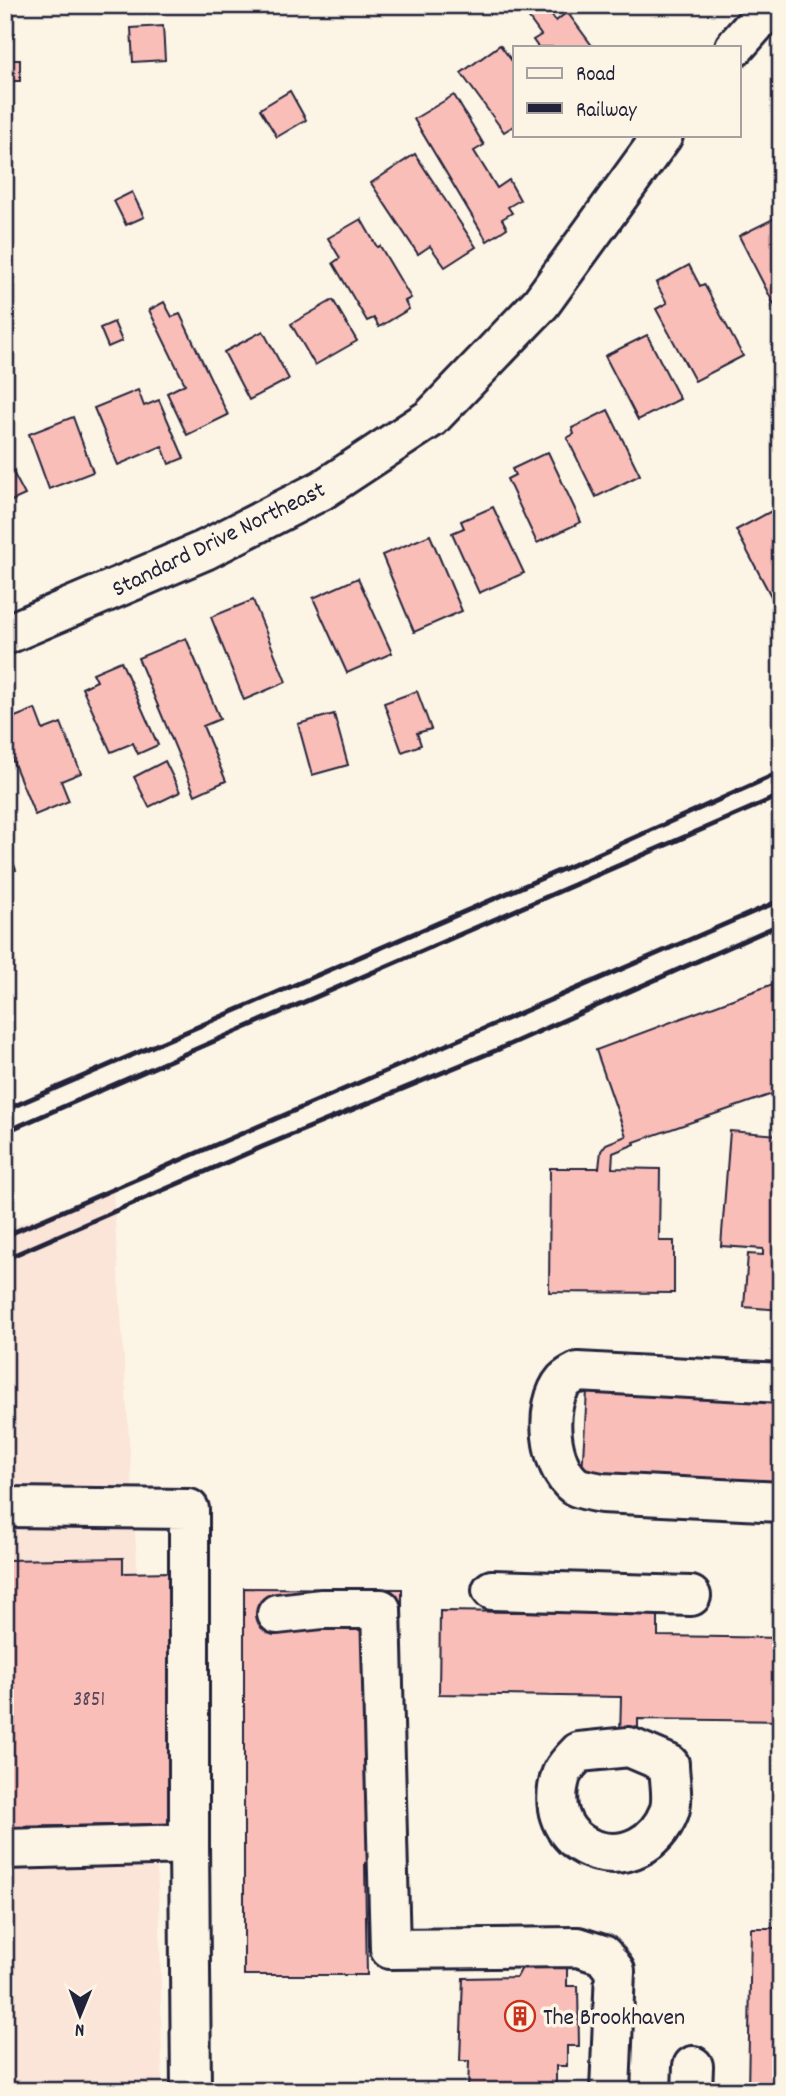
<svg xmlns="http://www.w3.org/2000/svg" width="786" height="2096" viewBox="0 0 786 2096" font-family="Dekko,sans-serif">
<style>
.built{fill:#fbe4d8}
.building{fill:#fabeb9;stroke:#22223b;stroke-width:2}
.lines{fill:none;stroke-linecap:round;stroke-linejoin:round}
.minor-casing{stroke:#22223b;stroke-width:44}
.minor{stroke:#fcf5e5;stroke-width:38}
.rail{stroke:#22223b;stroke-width:5}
.labels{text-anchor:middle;stroke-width:7;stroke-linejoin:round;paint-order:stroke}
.number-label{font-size:21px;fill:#58495a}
.street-label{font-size:24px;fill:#22223b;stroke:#fcf5e5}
.poi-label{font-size:24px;fill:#22223b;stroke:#fcf5e5;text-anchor:start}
</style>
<rect width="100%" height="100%" fill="#fcf5e5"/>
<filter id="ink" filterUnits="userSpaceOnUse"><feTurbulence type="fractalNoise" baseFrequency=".0143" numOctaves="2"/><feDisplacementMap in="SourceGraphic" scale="14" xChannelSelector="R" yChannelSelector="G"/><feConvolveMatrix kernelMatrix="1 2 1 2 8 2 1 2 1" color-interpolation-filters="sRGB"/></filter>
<g filter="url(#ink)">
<path class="built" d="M113 1190 160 1920 162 2091H5V1229Z"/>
<g class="building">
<path d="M543 5 556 21 567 12 593 47H538L533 40 541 35 528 17Z"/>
<path d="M163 26 165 60 133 62 131 28Z"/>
<path d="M500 45 515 65V125L504 132 461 73Z"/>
<rect x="5" y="60" width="15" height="21"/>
<path d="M290 91 306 120 277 137 260 109Z"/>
<path d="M454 95 484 145 474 151 497 188 509 180 520 200 508 207 512 213 502 219 507 228 487 241 414 119Z"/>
<path d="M415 154 476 247 445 267 430 246 418 254 371 183Z"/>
<path d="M132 192 144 217 126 225 114 201Z"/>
<path d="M781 215V318L739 236Z"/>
<path d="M361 219 377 247 380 246 411 298 405 301 409 309 379 327 374 318 367 321 333 263 340 258 328 238Z"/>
<path d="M689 265 700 286 704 284 743 356 695 381 656 309 667 303 656 283Z"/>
<path d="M333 300 357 341 315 365 291 324Z"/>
<path d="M164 302 172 317 180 314 228 415 187 435 167 393 185 384 149 310Z"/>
<path d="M114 322 122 341 108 347 100 328Z"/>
<path d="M263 331 289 379 249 400 224 352Z"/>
<path d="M647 335 680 399 638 420 605 356Z"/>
<path d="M138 390 144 406 159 400 184 458 169 464 162 446 118 465 94 408Z"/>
<path d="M608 410 640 475 596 497 567 438 574 434 572 428Z"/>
<path d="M73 417 93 472 49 489 29 434Z"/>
<path d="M548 452 581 522 537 543 507 479 515 475 512 469Z"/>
<path d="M5 457 25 495 5 504Z"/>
<path d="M781 506V615L736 530Z"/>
<path d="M493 507 524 573 479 593 452 533 464 528 461 521Z"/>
<path d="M430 535 462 611 414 632 382 555Z"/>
<path d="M358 578 392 653 347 673 313 598Z"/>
<path d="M253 600 286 682 244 700 211 617Z"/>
<path d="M186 638 220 719 203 726 226 781 195 795 138 658Z"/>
<path d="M121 661 158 745 138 754 133 743 111 752 82 688 97 681 93 673Z"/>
<path d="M417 691 431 729 417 733 421 745 402 752 384 703Z"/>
<path d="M35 709 43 730 61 723 81 773 61 781 69 801 35 815 5 742V721Z"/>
<path d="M334 714 348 765 312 775 298 724Z"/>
<path d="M165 761 180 792 149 807 134 777Z"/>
<path d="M5 842 16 870 5 874Z"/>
<path d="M781 981V1091L634 1142 635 1144 613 1153 612 1168 660 1169 659 1241H674V1293L549 1292 550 1168H599L601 1151 606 1144 626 1136 596 1050Z"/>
<path d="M781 1108V1310L744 1307 748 1254 763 1255V1249L721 1246 730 1131 779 1135Z"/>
<path d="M587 1391 781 1403V1485L582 1474Z"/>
<path d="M123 1558V1573L170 1572 175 1824 5 1827V1560Z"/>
<path d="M244 1588 402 1589 403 1862 365 1863 367 1975H244Z"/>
<path d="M440 1611 658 1614V1636L781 1638V1721L638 1719V1738H620L621 1697 439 1694Z"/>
<path d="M751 1928H781V2091H748Z"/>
<path d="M524 1964H567V1986H578L579 2046H567V2066H556V2091H468L469 2061H460L463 1978 517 1977Z"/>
</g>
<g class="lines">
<g class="minor-casing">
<g id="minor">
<path d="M735 47 764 14 776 5"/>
<path d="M5 635 205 550 322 490 431 418 541 303 663 135"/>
<path d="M781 1383 578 1372C574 1374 568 1377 564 1381 543 1405 549 1467 575 1486 582 1490 593 1491 602 1493L781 1502"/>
<path d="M5 1507 189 1509V1844"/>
<path d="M492 1590 691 1596"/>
<path d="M277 1614 322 1609H381L390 1949 578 1947 603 1955 615 1971 610 2091"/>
<path d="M629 1747 669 1764C669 1778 674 1799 669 1812 642 1880 548 1857 558 1788 559 1783 560 1777 562 1773 566 1765 573 1758 579 1752Z"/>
<path d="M5 1849 189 1844 191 2091"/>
<path d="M692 2091 693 2066"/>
</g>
</g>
<use href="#minor" class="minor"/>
<g class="rail">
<path d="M5 1110 591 857 781 772"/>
<path d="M5 1132 781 795"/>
<path d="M5 1236 781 900"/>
<path d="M5 1259 262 1147 497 1050 781 924"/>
</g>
</g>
</g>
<defs>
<g id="building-ring" transform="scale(1.575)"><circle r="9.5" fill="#fcf5e5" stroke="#c8321e" stroke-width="1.5"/><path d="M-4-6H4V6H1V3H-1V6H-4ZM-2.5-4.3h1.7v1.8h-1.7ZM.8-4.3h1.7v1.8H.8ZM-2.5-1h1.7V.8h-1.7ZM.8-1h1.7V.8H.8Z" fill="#c8321e"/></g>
</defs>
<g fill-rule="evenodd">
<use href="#building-ring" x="520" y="2016"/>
</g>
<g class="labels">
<g class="number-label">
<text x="89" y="1705">3851</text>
</g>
<g class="street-label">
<text transform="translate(218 538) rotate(-26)" y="8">Standard Drive Northeast</text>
</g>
<g class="poi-label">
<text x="543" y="2024">The Brookhaven</text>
</g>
</g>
<rect width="786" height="2096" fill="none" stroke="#fcf5e5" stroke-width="28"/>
<rect x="14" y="14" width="758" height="2068" fill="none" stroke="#22223b" stroke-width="2.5" filter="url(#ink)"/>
<rect x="513" y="46" width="228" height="91" fill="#fcf5e5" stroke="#a5a1a1" stroke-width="2"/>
<rect x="527" y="68" width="35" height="10" fill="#fcf5e5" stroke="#a5a1a1" stroke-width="2"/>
<text x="576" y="80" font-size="21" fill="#22223b">Road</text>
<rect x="527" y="103" width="35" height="10" fill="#22223b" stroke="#a5a1a1" stroke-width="2"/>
<text x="576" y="116" font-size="21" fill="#22223b">Railway</text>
<g transform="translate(80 2015) rotate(181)" stroke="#fcf5e5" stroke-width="5" paint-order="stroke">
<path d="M0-5L12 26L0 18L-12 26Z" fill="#22223b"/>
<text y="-10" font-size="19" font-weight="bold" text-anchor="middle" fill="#22223b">N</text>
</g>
</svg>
